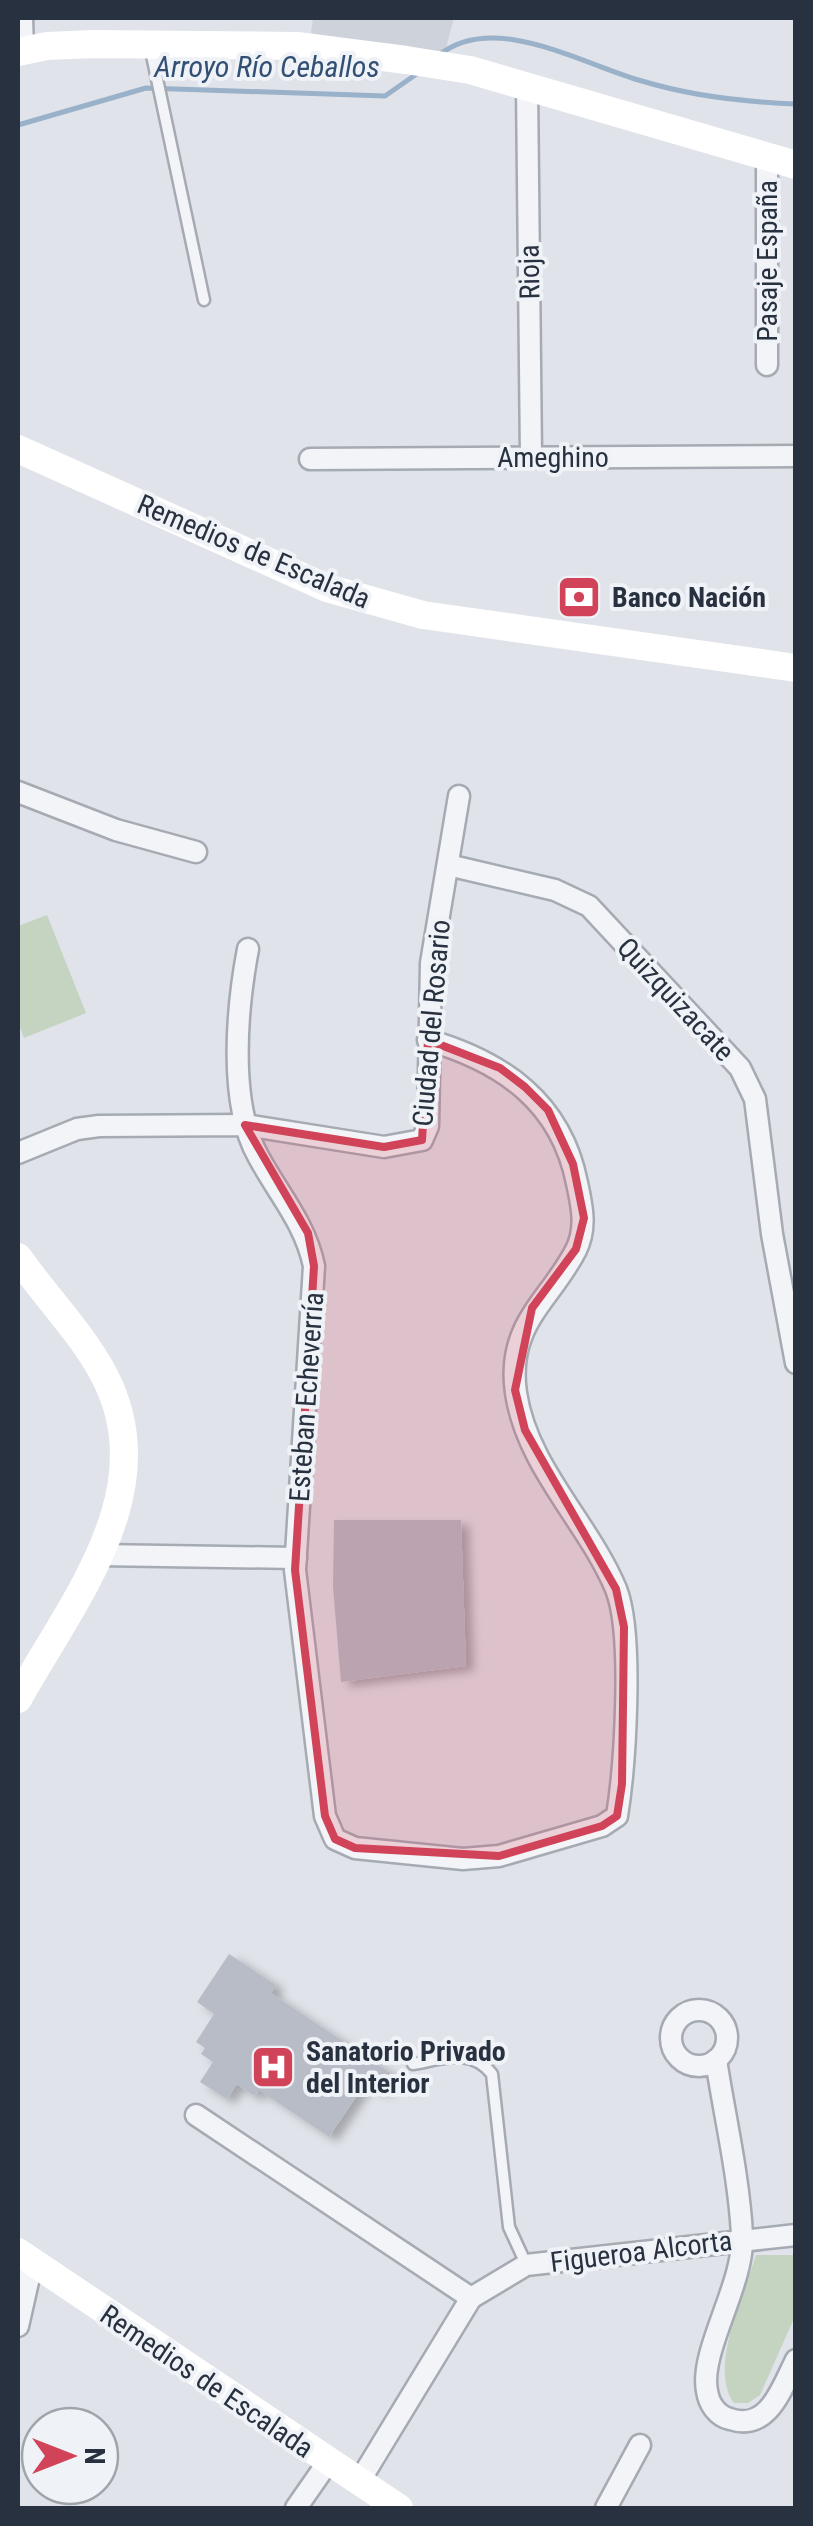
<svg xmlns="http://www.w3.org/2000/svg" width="813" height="2526" viewBox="0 0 813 2526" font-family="'Roboto Condensed',sans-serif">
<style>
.built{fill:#ced2db}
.green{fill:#c5d3c1}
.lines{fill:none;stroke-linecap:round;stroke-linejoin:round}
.stream{stroke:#9ab1ca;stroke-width:5}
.building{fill:#b7bcc6;filter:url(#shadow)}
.service-casing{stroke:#a5aab3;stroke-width:15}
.minor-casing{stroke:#a5aab3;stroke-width:25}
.service{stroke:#f2f4f7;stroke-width:10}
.minor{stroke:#f2f4f7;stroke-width:20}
.secondary{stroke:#fff;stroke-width:28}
.marked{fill:#d04359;fill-opacity:0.2;stroke:#d04359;stroke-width:8;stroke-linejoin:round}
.labels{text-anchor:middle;stroke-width:8;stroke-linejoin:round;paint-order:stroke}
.street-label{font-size:28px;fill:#283140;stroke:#eff2f6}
.poi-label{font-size:28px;font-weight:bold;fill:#283140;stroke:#eff2f6;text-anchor:start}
.water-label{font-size:30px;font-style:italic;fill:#325075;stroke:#eff2f6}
</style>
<defs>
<filter id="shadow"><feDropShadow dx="8" dy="5" stdDeviation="5" flood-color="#0004"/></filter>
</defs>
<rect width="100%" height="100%" fill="#e0e3e9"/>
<path class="built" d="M313 18H454L442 63 311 33Z"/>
<g class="green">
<path d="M47 915 86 1013 24 1038 18 1022V926Z"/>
<path d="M756 2255H795V2316L760 2395 748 2403H734C708 2369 744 2295 756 2255Z"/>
</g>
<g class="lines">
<g class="stream">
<path d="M438 56C493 10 584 65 642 81 691 96 745 102 796 104"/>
<path d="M18 125 146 88 385 96 418 73"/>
</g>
</g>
<g class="building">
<path d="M334 1520H461L466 1666 341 1682 333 1587Z"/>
<path d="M229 1954 276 1985 271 1993 392 2074 381 2092 366 2082 329 2137 259 2090 254 2096 237 2084 227 2099 200 2082 213 2062 201 2054 205 2048 196 2042 214 2014 197 2002Z"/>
</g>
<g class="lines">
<g class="service-casing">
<g id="service">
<path d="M150 46 204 300"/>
<path d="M413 2064C442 2059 471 2047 492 2074L509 2227 526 2264"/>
</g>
</g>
<g class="minor-casing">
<g id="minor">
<path d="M22 18 23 49"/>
<path d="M527 87 531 457"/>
<path d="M767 158V365"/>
<path d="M310 459 796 456"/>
<path d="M18 792 116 830 196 852"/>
<path d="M448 865 555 890 589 906 740 1068 755 1099 772 1234 796 1363"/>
<path d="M248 949C237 1007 228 1102 258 1156 279 1195 305 1223 314 1266L295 1570 325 1816 335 1839 355 1848 463 1859 499 1856 602 1826 617 1816C625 1766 634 1634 616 1589 588 1522 527 1467 516 1393 506 1324 550 1301 576 1250 587 1228 582 1206 577 1183 561 1102 503 1062 428 1040"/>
<path d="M18 1153 77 1129 99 1126 245 1125 384 1147 422 1140 428 1126 431 963 459 796"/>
<path d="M99 1555 296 1558"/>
<circle cx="699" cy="2038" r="28"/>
<path d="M716 2060C725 2118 739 2177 742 2235 745 2283 699 2351 707 2391 709 2404 717 2416 730 2419 769 2432 782 2387 796 2360"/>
<path d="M196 2115 471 2298"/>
<path d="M18 2326 32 2264"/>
<path d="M359 2482 471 2298 526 2265 796 2235"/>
<path d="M296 2508 328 2462"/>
<path d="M606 2508 640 2445"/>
</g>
</g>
<use href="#service" class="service"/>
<use href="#minor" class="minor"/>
<g class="secondary">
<path d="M18 52 47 46 94 44 297 46 406 60 470 70 796 165"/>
<path d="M18 449 327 588 423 615 796 668"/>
<path d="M18 1257C45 1296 82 1333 104 1375 165 1490 73 1600 18 1699"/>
<path d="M18 2252 399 2508"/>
</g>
</g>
<path class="marked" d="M428 1040 500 1068 525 1087 548 1110 573 1164 584 1218 576 1249 532 1308 515 1390 525 1430 616 1589 624 1627 622 1784 617 1816 602 1826 499 1856 355 1848 335 1839 325 1816 295 1570 314 1266 308 1233 245 1125 384 1147 422 1140Z"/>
<defs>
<g id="bank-square" transform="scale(2.25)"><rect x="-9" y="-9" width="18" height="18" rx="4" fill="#d04359" stroke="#eff2f6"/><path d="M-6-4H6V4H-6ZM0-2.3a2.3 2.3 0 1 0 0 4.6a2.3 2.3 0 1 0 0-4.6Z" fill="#fff"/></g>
<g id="hospital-square" transform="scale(2.25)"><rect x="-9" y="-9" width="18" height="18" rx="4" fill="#d04359" stroke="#eff2f6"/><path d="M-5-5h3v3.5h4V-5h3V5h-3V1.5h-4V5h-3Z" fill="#fff"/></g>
</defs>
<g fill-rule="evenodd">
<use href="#bank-square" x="579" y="597"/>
<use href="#hospital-square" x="273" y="2067"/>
</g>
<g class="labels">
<g class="street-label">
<text transform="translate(767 261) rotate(-90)" y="10">Pasaje España</text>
<text transform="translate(529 272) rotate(-91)" y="10">Rioja</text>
<text x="553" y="467">Ameghino</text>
<text transform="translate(254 551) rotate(23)" y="10">Remedios de Escalada</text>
<text transform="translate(676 999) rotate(47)" y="10">Quizquizacate</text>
<text transform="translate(431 1023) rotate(-85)" y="10">Ciudad del Rosario</text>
<text transform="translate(306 1397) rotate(-86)" y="10">Esteban Echeverría</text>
<text transform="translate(641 2251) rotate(-7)" y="10">Figueroa Alcorta</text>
<text transform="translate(207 2381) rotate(34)" y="10">Remedios de Escalada</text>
</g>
<g class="poi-label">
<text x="612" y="607">Banco Nación</text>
<text x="306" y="2061">Sanatorio Privado<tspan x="306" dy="32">del Interior</tspan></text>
</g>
<g class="water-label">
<text x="267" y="77">Arroyo Río Ceballos</text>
</g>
</g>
<rect width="813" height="2526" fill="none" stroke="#283140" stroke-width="40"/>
<g transform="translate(70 2456) rotate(90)"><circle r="48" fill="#eff2f6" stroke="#9fa5ad" stroke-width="2.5"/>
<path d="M0-8L18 38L0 25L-18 38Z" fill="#d04359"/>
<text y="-15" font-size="28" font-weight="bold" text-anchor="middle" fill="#283140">N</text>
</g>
</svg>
